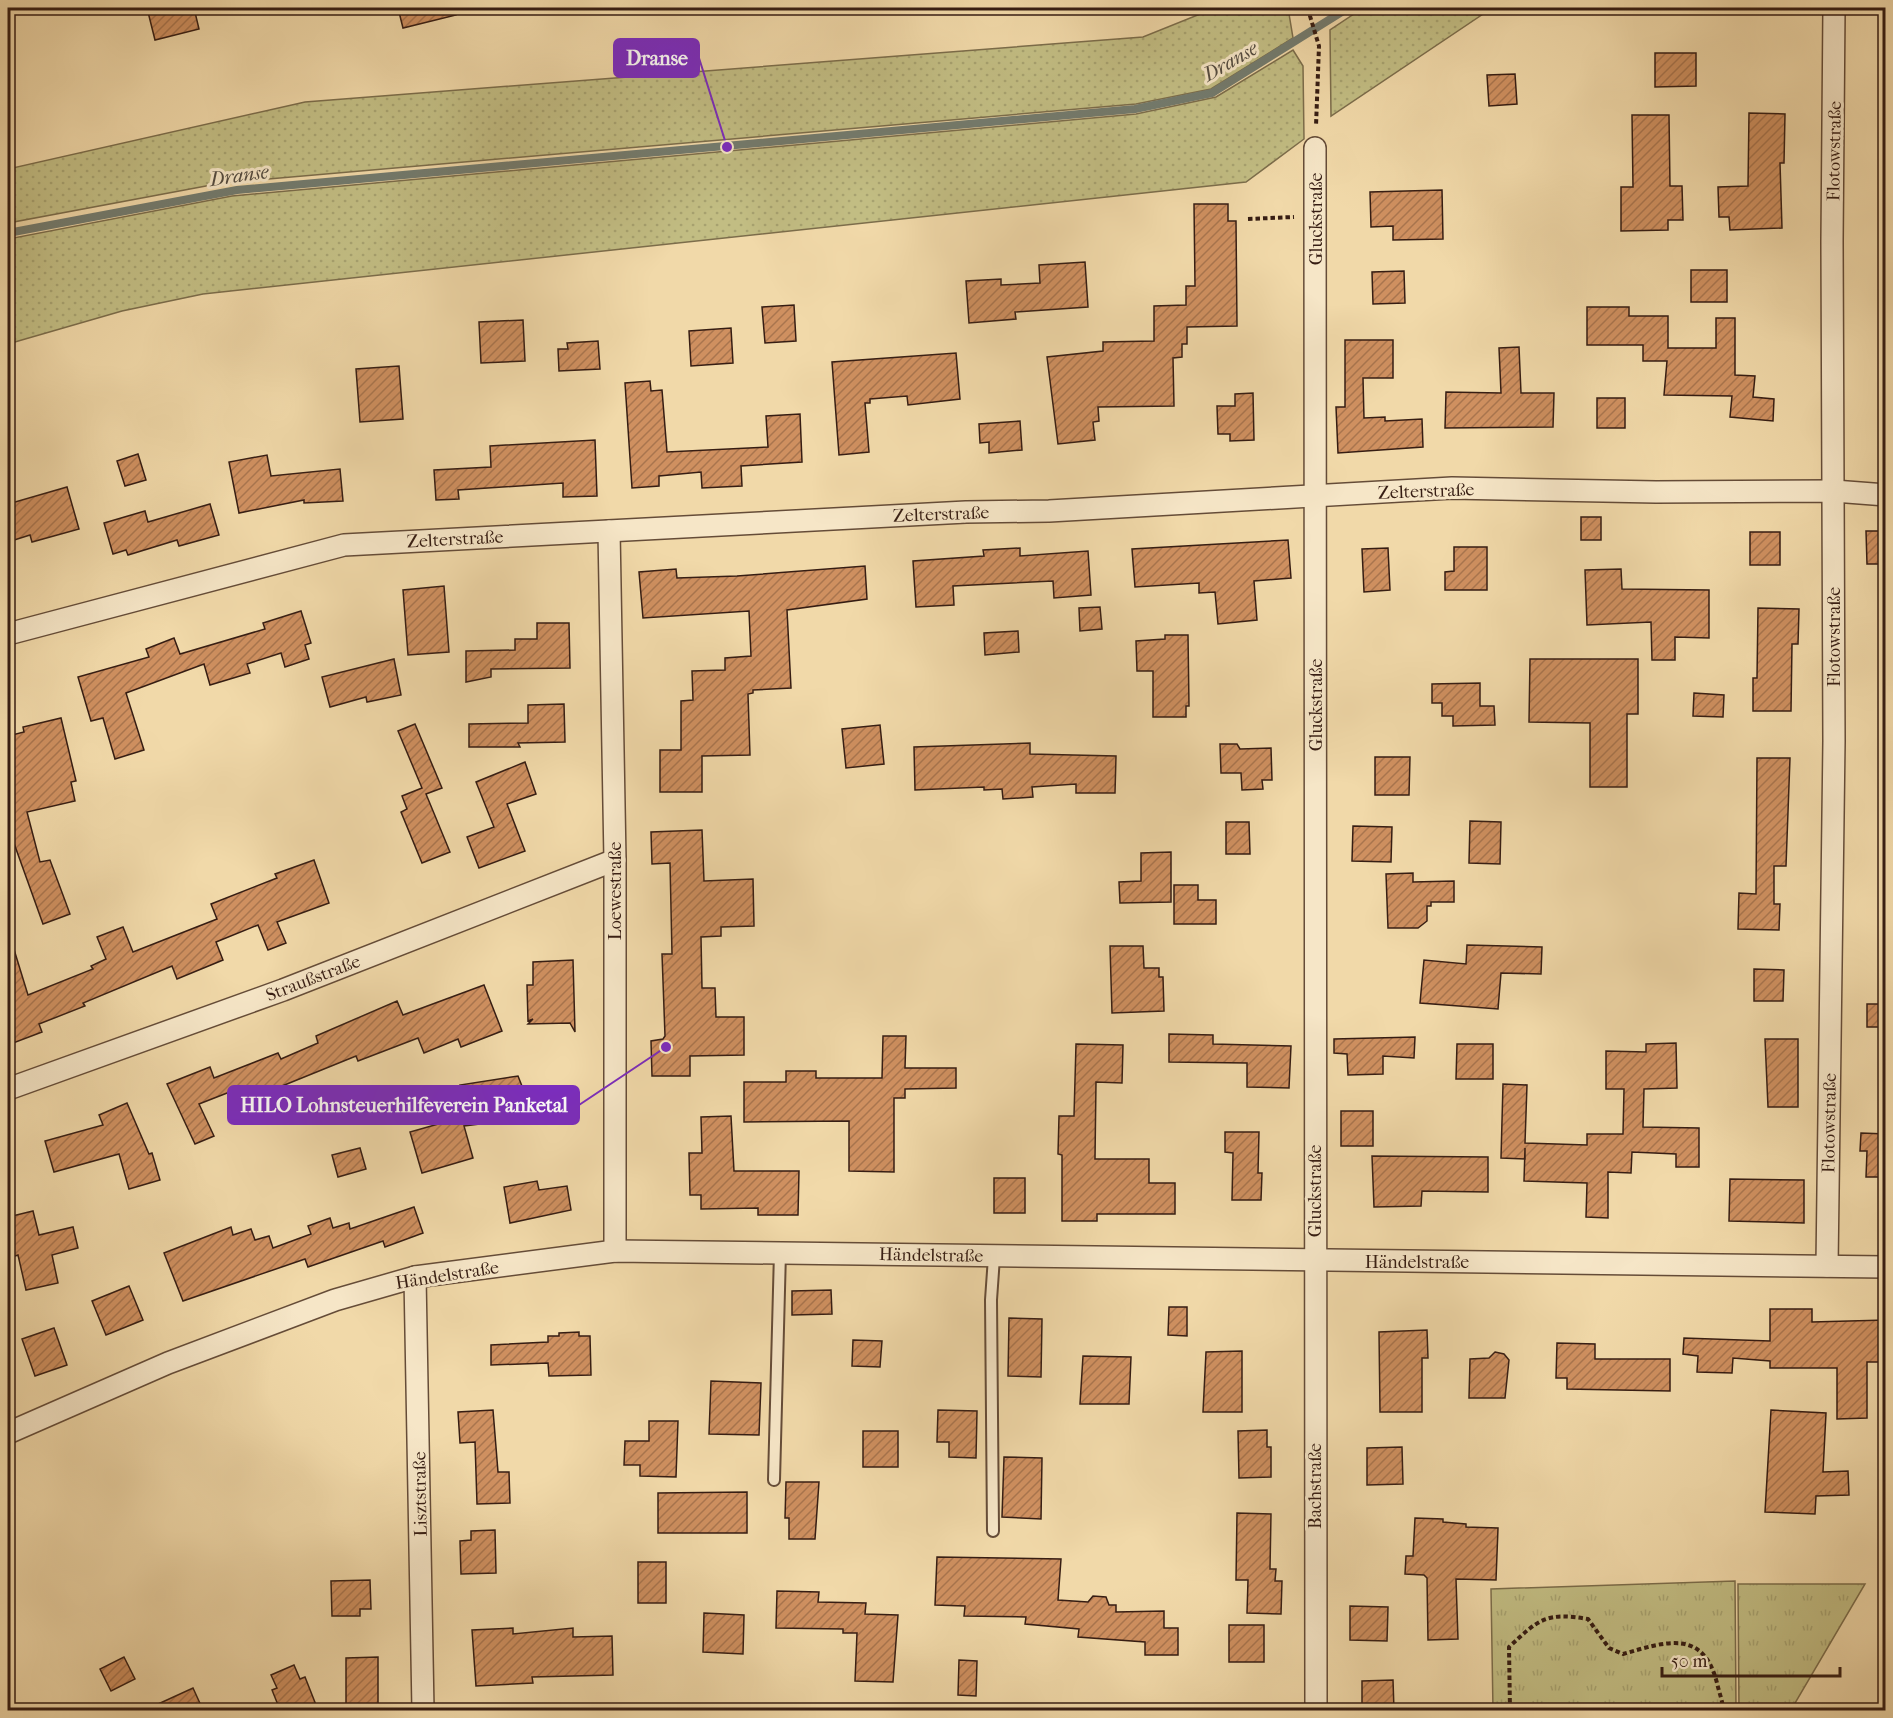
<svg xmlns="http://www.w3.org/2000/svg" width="1893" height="1718" viewBox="0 0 1893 1718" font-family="'IM FELL French Canon',serif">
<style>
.grass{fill:url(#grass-dots);stroke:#7c6d4b;stroke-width:1.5}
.park{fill:url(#park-tufts);stroke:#7c6d4b;stroke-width:1.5}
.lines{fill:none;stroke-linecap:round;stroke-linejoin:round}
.stream{stroke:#737b6e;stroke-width:8}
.building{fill:url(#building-hatch);stroke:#361d13;stroke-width:1.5}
.lane-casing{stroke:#654c38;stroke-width:14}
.street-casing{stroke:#654c38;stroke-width:24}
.path{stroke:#361d13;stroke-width:4;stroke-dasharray:4.5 3;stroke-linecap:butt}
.lane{stroke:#f6e6c7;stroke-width:10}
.street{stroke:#f6e6c7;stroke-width:21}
.labels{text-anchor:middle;stroke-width:6;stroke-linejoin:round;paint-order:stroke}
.street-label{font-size:18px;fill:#361d13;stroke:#f6e6c7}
.water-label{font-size:20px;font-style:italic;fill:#544c41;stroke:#f6e6c7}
.leader{fill:none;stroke:#7b2cbf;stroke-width:2}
.callout-dot{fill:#7b2cbf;stroke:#f6e6c7;stroke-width:2}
.callout{fill:#7b2cbf;stroke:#7b2cbf;stroke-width:2}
.callout-label{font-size:20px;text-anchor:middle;font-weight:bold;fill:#fff}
</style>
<defs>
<pattern id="grass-dots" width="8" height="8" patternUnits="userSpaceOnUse" patternTransform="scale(1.5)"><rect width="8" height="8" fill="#c2bd83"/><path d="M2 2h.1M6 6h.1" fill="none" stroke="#a7a270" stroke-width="1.8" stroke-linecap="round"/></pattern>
<pattern id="park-tufts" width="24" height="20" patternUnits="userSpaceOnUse" patternTransform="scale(1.5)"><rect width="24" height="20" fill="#c2bd83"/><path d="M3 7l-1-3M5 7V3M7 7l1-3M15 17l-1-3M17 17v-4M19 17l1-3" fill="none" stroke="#a7a270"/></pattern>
<pattern id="building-hatch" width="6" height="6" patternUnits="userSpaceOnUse" patternTransform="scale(1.5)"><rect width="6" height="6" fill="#cf9060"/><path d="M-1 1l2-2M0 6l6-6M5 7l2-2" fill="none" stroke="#a9754e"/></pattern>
</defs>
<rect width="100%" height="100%" fill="#f1d9a9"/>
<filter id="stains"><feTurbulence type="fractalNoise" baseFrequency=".00333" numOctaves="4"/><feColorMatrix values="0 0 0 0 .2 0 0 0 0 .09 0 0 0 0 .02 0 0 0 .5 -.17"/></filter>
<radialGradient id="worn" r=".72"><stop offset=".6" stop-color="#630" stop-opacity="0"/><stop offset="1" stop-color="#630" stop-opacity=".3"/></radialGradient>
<g class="grass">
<path d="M1215 8H1288L1293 38 1211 89 1136 104 222 183 8 223V169L305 102 1143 37Z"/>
<path d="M1363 8H1492L1331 116 1330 30Z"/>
<path d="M1293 50 1303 66 1304 139 1246 182 203 294 122 311 8 344V239L232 196 1136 114 1216 97Z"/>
</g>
<g class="park">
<path d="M1735 1581 1736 1710H1493L1491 1589Z"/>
<path d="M1738 1584H1865L1791 1710H1739Z"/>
</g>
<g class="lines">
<path class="stream" d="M8 233 237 190 1135 109 1212 93 1348 8"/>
</g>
<g class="building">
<path d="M147 8H194L199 29 155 40Z"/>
<path d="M398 8H455L456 15 403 28Z"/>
<path d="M1655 53H1696V86L1655 87Z"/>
<path d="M1515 74 1517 104 1489 106 1487 75Z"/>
<path d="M1749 113 1785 114 1784 163H1780L1782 228 1730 230 1729 217H1719L1718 187 1748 186Z"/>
<path d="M1632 115H1669L1670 186H1682L1683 220H1668V230L1621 231V187H1633Z"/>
<path d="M1442 190 1443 239 1393 240V226L1371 227 1370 192Z"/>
<path d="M1194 204H1228V221H1236L1237 326 1187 327V344H1182V357L1173 358 1174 406 1098 407 1099 421 1093 422 1095 440 1058 444 1047 357 1103 351V342L1154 341V306L1186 305V286H1195Z"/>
<path d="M1085 262 1088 307 1015 312 1016 319 969 323 966 281 1001 279V285L1040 283 1039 265Z"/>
<rect x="1691" y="270" width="36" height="32"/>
<path d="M1404 271 1405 303 1373 304 1372 272Z"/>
<path d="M794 305 796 341 765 343 762 307Z"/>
<path d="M1587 307H1629V316H1668V348H1716V318H1735V375L1755 376 1753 397 1774 399 1773 421 1730 417 1732 396 1664 395 1667 361H1643V345H1587Z"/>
<path d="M523 320 525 361 481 363 479 322Z"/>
<path d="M731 328 733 363 691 366 689 331Z"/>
<path d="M1345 340H1393V378H1363L1364 418 1385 417V421L1422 419 1423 447 1338 453 1336 407H1345Z"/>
<path d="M598 341 600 369 559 371 558 349H568L567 343Z"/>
<path d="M1519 347 1521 393H1554L1553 427 1445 428 1446 392 1501 393 1499 348Z"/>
<path d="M956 353 960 399 908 405 907 396 870 399V403H865L869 452 839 455 832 362Z"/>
<path d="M399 366 403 419 360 422 356 369Z"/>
<path d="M650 381 651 391 662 390 667 452 768 447 766 416 800 414 802 462 741 466 742 486 702 488 701 472 659 476V486L632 488 625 383Z"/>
<path d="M1253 393 1254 440 1230 441V434H1218L1217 406H1235V394Z"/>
<rect x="1597" y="398" width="28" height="30"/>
<path d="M1020 421 1022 450 989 453V442L980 443 979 424Z"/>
<path d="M595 440 597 496 563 497V483L458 490 459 499 436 500 434 470 491 467 490 446Z"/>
<path d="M138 454 146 480 125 486 117 461Z"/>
<path d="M267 455 271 476 340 469 343 501 304 503V500L239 513 229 462Z"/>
<path d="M67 487 79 529 32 542 30 535 8 542V504Z"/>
<path d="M210 504 219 535 179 546 177 540 128 555 126 550 113 554 104 523 145 511 148 522Z"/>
<rect x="1581" y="517" width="20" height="23"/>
<path d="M1866 531H1886V564H1867Z"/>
<rect x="1750" y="532" width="30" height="33"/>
<path d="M1288 540 1291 578 1254 581 1257 620 1218 624 1215 592 1199 593V583L1135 587 1132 549Z"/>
<path d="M1454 547H1487V590H1445V572L1454 571Z"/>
<path d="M1020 548V556L1088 551 1091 595 1054 598 1053 581 953 586 954 605 916 607 913 561 984 556 983 550Z"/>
<path d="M1388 548 1390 590 1364 592 1362 549Z"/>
<path d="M865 566 867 599 787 610 791 688 753 690V693L748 694 750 755 702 756V792H660V750H681V701L693 700 692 671 725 670V658L751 656 749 611 643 618 639 572 676 569 677 578 737 576Z"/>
<path d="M1621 569 1622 589 1709 590V638L1675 637V660H1652L1651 622 1587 625 1585 570Z"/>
<path d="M444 586 449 652 408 655 403 590Z"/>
<path d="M1100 607 1102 629 1080 631 1079 608Z"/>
<path d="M1758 608 1799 609 1798 644H1792L1791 711H1753V678H1757Z"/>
<path d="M301 611 311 643 305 645 309 659 285 667 281 653 247 664 250 673 210 685 204 664 126 693 144 750 115 759 103 718 91 721 78 677 149 657 146 649 174 638 180 654 265 629 263 623Z"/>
<path d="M537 623H569L570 668 491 669V677L466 682V651L515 650V639H537Z"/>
<path d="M1018 631 1019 652 985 655 984 633Z"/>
<path d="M1165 635H1188L1189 706H1186V717H1153V671H1137L1136 641 1165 639Z"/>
<path d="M394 659 401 695 367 702 366 697 330 707 322 677Z"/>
<path d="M1530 659H1638V714H1627V787H1590V723L1529 722Z"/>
<path d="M1480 683V706H1494L1495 725 1453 726V716H1442V703H1432V684Z"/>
<path d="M1694 693 1724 695 1723 717 1693 716Z"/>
<path d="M564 704 565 742 518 743 520 747H469V724L528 723V705Z"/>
<path d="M61 718 76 781 71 782 75 801 27 812 40 862 50 860 70 914 43 924 11 835 8 836V736L24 732 23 727Z"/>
<path d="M415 724 442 788 426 794 450 852 422 863 401 812 407 809 402 796 422 788 398 731Z"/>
<path d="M880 725 884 764 846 768 842 729Z"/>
<path d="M1030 743V754L1116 756 1115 793H1076V784L1032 787 1033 797 1003 799 1002 789 984 790V787L915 790 914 747Z"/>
<path d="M1220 744H1237L1240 749 1271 748 1272 780H1262L1263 789 1242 790 1241 773H1221Z"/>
<path d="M1375 757H1410L1409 795H1375Z"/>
<path d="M1757 758H1790L1786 866H1774V904H1780L1779 930 1738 929 1739 893 1756 894Z"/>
<path d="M525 762 536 794 507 804 525 851 479 868 467 837 494 827 476 782Z"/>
<path d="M1470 821 1501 822 1500 864 1469 863Z"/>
<path d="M1226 822H1249L1250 854H1226Z"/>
<path d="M1353 826 1392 827 1391 862 1352 861Z"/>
<path d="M702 830 704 881 753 879 754 926 721 927V936L701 937 702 988H715L716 1017H744V1055L690 1056V1076H652L651 1041 663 1039 665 1036 662 954H672L670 863 652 864 651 832Z"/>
<path d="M1171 852V902L1120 903 1119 882 1141 881V853Z"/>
<path d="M314 860 329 903 277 922 286 943 268 950 258 925 216 942 223 960 177 979 172 966 83 1003 85 1006 39 1024 42 1032 8 1045V944L12 943 28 995 93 969 91 966 106 959 97 937 123 927 133 952 217 919 211 904 277 878 275 874Z"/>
<path d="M1413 873V882L1454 881V902H1431V906H1427V921L1418 928H1388L1386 874Z"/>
<path d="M1174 885H1198V900H1216V924H1174Z"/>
<path d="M1467 945 1542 947 1541 974 1501 973 1498 1009 1420 1003 1424 960 1466 964Z"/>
<path d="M1110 946H1143L1144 968H1159V977H1163L1164 1011 1112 1013Z"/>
<path d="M573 960 575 1032 570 1023 528 1024 533 1019 528 1021 527 985H533V962Z"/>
<path d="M1754 969 1784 970 1783 1001H1754Z"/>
<path d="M484 985 502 1031 461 1047 458 1039 424 1053 418 1038 358 1061 356 1056 250 1099 245 1086 199 1104 214 1136 195 1144 167 1084 210 1067 214 1078 278 1053 281 1059 318 1043 316 1036 397 1001 403 1015Z"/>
<rect x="1867" y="1004" width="19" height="23"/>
<path d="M1169 1034 1213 1035V1044L1291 1046 1289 1088 1247 1087V1063L1169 1062Z"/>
<path d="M883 1036H906L905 1068H956V1088L905 1089V1098H894V1172L849 1171V1121L744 1122V1082H786V1071H816V1078H882Z"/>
<path d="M1415 1037 1414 1058 1383 1056V1074L1348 1075 1347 1054 1334 1053V1039Z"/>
<path d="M1765 1039H1798V1107H1768Z"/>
<path d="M1676 1043 1677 1088 1644 1089 1643 1127 1699 1128V1167H1676V1154L1632 1152 1631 1173 1608 1172V1218L1586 1217 1587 1183 1524 1181 1525 1148V1159L1501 1158 1503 1084 1527 1085 1525 1143 1587 1145V1134H1623L1624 1089H1606V1051L1646 1052V1044Z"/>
<path d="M1076 1044 1123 1045 1122 1083 1096 1082 1095 1159H1149V1183H1175V1214H1097V1221H1062V1155L1058 1154 1059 1116H1074Z"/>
<path d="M1457 1044H1493V1079H1456Z"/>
<path d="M518 1076 531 1109 502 1113 503 1121 464 1126 473 1158 422 1173 410 1132 456 1119 448 1099 464 1094 460 1085Z"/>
<path d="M127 1103 149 1154 152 1153 160 1180 129 1189 119 1154 54 1172 45 1141 103 1125 99 1115Z"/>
<rect x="1341" y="1111" width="32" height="35"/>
<path d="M731 1116 734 1171H799L798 1215H758V1208L701 1209V1195H690L689 1153H702L701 1117Z"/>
<path d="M1225 1132H1259L1258 1173H1262L1261 1200H1232L1233 1153 1225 1152Z"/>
<path d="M1861 1133 1886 1134V1177H1866L1867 1151H1860Z"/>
<path d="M360 1148 366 1169 338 1177 332 1155Z"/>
<path d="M1372 1156 1488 1157V1192L1422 1191 1421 1206 1374 1207Z"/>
<rect x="994" y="1178" width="31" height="35"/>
<path d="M1730 1179 1804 1180V1223L1729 1221Z"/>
<path d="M537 1181 539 1190 567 1186 571 1210 510 1223 504 1187Z"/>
<path d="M414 1207 423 1233 385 1247 383 1241 308 1267 305 1259 183 1301 164 1253 231 1227 233 1235 251 1229 255 1240 269 1236 273 1248 311 1234 308 1226 330 1218 333 1228 349 1223 350 1229Z"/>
<path d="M33 1211 39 1235 73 1227 78 1248 52 1255 58 1283 26 1290 18 1255 12 1257 8 1238V1217Z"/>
<path d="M129 1286 143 1320 106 1335 92 1301Z"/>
<path d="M831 1290 832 1314 792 1315V1291Z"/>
<path d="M1169 1307H1187V1336L1168 1335Z"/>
<path d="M1770 1309H1812V1322L1886 1320V1362H1867V1418L1837 1419V1368H1770V1361L1733 1358 1732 1373 1697 1372 1698 1356 1683 1354 1684 1338 1770 1341Z"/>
<path d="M1009 1318 1042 1319 1041 1377 1008 1376Z"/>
<path d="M54 1328 67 1365 35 1376 22 1339Z"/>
<path d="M1427 1330 1428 1358H1422V1412H1380L1379 1332Z"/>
<path d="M579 1332V1336H590L591 1375 549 1376 548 1363 491 1365V1345L548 1342V1336H559V1333Z"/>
<path d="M853 1340 882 1341 880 1367 852 1366Z"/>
<path d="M1557 1343 1595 1344V1359H1670V1391L1567 1389V1378H1556Z"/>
<path d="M1242 1351V1412H1203L1206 1352Z"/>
<path d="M1495 1352 1504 1354 1509 1360 1505 1398H1469L1470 1359 1489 1358Z"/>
<path d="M1083 1356 1131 1357 1129 1404H1080Z"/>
<path d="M711 1381 761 1383 759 1435 709 1434Z"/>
<path d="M493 1410 498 1472H509L510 1503 477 1504 475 1442 460 1443 458 1412Z"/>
<path d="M938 1410 977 1411 976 1458 949 1457V1442H937Z"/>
<path d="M1771 1410 1826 1413 1823 1472 1848 1471 1849 1495 1816 1496 1815 1514 1765 1512Z"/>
<path d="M649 1421H678L676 1477 640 1476V1465H624L625 1441H649Z"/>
<path d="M1267 1430V1447H1271V1477L1239 1478 1238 1431Z"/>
<rect x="863" y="1431" width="35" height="36"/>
<path d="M1402 1447 1403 1484 1367 1485V1448Z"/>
<path d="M1004 1457 1042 1458 1041 1519 1002 1517Z"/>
<path d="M786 1482H819L815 1539H789V1518H785Z"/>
<path d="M747 1492V1533H658V1493Z"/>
<path d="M1237 1513 1271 1514 1270 1569H1276L1275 1581H1282L1281 1614 1247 1613 1248 1580H1236Z"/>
<path d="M1415 1518 1443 1519V1522L1466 1524V1527L1498 1528 1496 1580 1456 1579 1458 1639 1428 1640 1427 1578 1424 1575 1405 1574 1406 1556H1413Z"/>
<path d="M495 1530 496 1573 461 1574 460 1541 471 1540V1531Z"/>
<path d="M937 1557 1061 1559 1058 1600 1088 1602 1093 1596 1106 1597 1109 1605H1116V1612L1164 1611V1628H1178V1655H1145V1642L1078 1637 1079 1629 1025 1624 1026 1617 964 1616 965 1606 935 1605Z"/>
<rect x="638" y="1562" width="28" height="41"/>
<path d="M370 1580 371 1609H360V1616H332L331 1581Z"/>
<path d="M777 1591 819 1592 818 1602 866 1603 865 1614 898 1615 893 1682 855 1681 857 1633H843V1629L776 1628Z"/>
<path d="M1350 1606 1388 1607 1387 1641 1350 1640Z"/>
<path d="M704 1613 744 1615 743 1654 703 1652Z"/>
<rect x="1229" y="1625" width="35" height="37"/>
<path d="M513 1628V1634L573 1628V1637L612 1636 613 1675 532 1677 533 1683 476 1686 472 1630Z"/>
<path d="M124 1657 135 1679 111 1691 100 1669Z"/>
<path d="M378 1657V1710H346V1658Z"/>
<path d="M959 1660 977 1661 976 1696 958 1695Z"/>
<path d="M294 1665 300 1679 305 1677 318 1710H280L272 1690 277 1688 271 1675Z"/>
<path d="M1393 1680 1394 1710H1362V1681Z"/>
<path d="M193 1688 203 1710H145Z"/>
</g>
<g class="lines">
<g class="lane-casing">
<g id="lane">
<path d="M774 1480 780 1252"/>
<path d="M993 1531 991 1300 994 1257"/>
</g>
</g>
<g class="street-casing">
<g id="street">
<path d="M1315 148 1316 1710"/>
<path d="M609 531 615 860V1251"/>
<path d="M8 634 344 545 966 512 1049 511 1452 488 1656 492 1834 491 1886 495"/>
<path d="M8 1089 283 990 615 860"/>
<path d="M1827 1266 1834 741 1832 241 1834 8"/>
<path d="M415 1277 423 1710"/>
<path d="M8 1433 168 1363 335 1300 415 1277 615 1251 1886 1267"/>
</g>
</g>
<g class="path">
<path d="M1310 8V16L1319 46 1316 126"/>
<path d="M1248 219 1294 217"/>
<path d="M1510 1710 1509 1647C1539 1619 1546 1612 1588 1619L1609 1648 1623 1654C1665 1642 1703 1628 1717 1683 1719 1692 1723 1702 1723 1710"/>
</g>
<use href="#lane" class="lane"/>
<use href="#street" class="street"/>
</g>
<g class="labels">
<g class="street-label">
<text transform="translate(1834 151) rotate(-89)" y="6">Flotowstraße</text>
<text transform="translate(1316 219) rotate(-90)" y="6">Gluckstraße</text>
<text transform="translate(1426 491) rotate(-2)" y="6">Zelterstraße</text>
<text transform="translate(941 514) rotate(-2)" y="6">Zelterstraße</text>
<text transform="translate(455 539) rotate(-3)" y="6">Zelterstraße</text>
<text transform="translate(1834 637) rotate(-90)" y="6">Flotowstraße</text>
<text transform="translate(1316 705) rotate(-90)" y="6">Gluckstraße</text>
<text transform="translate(615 891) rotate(-90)" y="6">Loewestraße</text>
<text transform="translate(313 978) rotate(-21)" y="6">Straußstraße</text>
<text transform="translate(1829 1123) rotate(-89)" y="6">Flotowstraße</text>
<text transform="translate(1315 1191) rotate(-90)" y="6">Gluckstraße</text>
<text transform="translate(931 1255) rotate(1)" y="6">Händelstraße</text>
<text x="1417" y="1268">Händelstraße</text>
<text transform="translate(447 1275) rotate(-9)" y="6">Händelstraße</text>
<text transform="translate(1315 1486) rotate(-90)" y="6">Bachstraße</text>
<text transform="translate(420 1494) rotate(-91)" y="6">Lisztstraße</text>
</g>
<g class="water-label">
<text transform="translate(1230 61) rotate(-30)" y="7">Dranse</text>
<text transform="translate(239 175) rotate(-8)" y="7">Dranse</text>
</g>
</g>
<path class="leader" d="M727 147L699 58M666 1047L579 1105"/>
<g class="callout-dot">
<circle cx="727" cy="147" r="6"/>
<circle cx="666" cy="1047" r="6"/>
</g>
<g class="callout">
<rect x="614" y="39" width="85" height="38" rx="6"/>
<rect x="228" y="1086" width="351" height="38" rx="6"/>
</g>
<g class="callout-label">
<text x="657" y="65">Dranse</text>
<text x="404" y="1112">HILO Lohnsteuerhilfeverein Panketal</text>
</g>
<rect width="1893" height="1718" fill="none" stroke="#f1d9a9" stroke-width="30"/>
<rect x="9" y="9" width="1875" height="1700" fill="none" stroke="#361d13" stroke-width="3"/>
<rect x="15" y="15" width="1863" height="1688" fill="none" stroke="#361d13" stroke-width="1.5"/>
<path d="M1662 1667v9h178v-9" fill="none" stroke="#361d13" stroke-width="3"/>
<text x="1671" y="1667" font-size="18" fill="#361d13" stroke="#f6e6c7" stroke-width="4.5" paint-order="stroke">50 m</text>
<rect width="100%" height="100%" filter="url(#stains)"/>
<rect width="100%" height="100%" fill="url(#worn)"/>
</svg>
